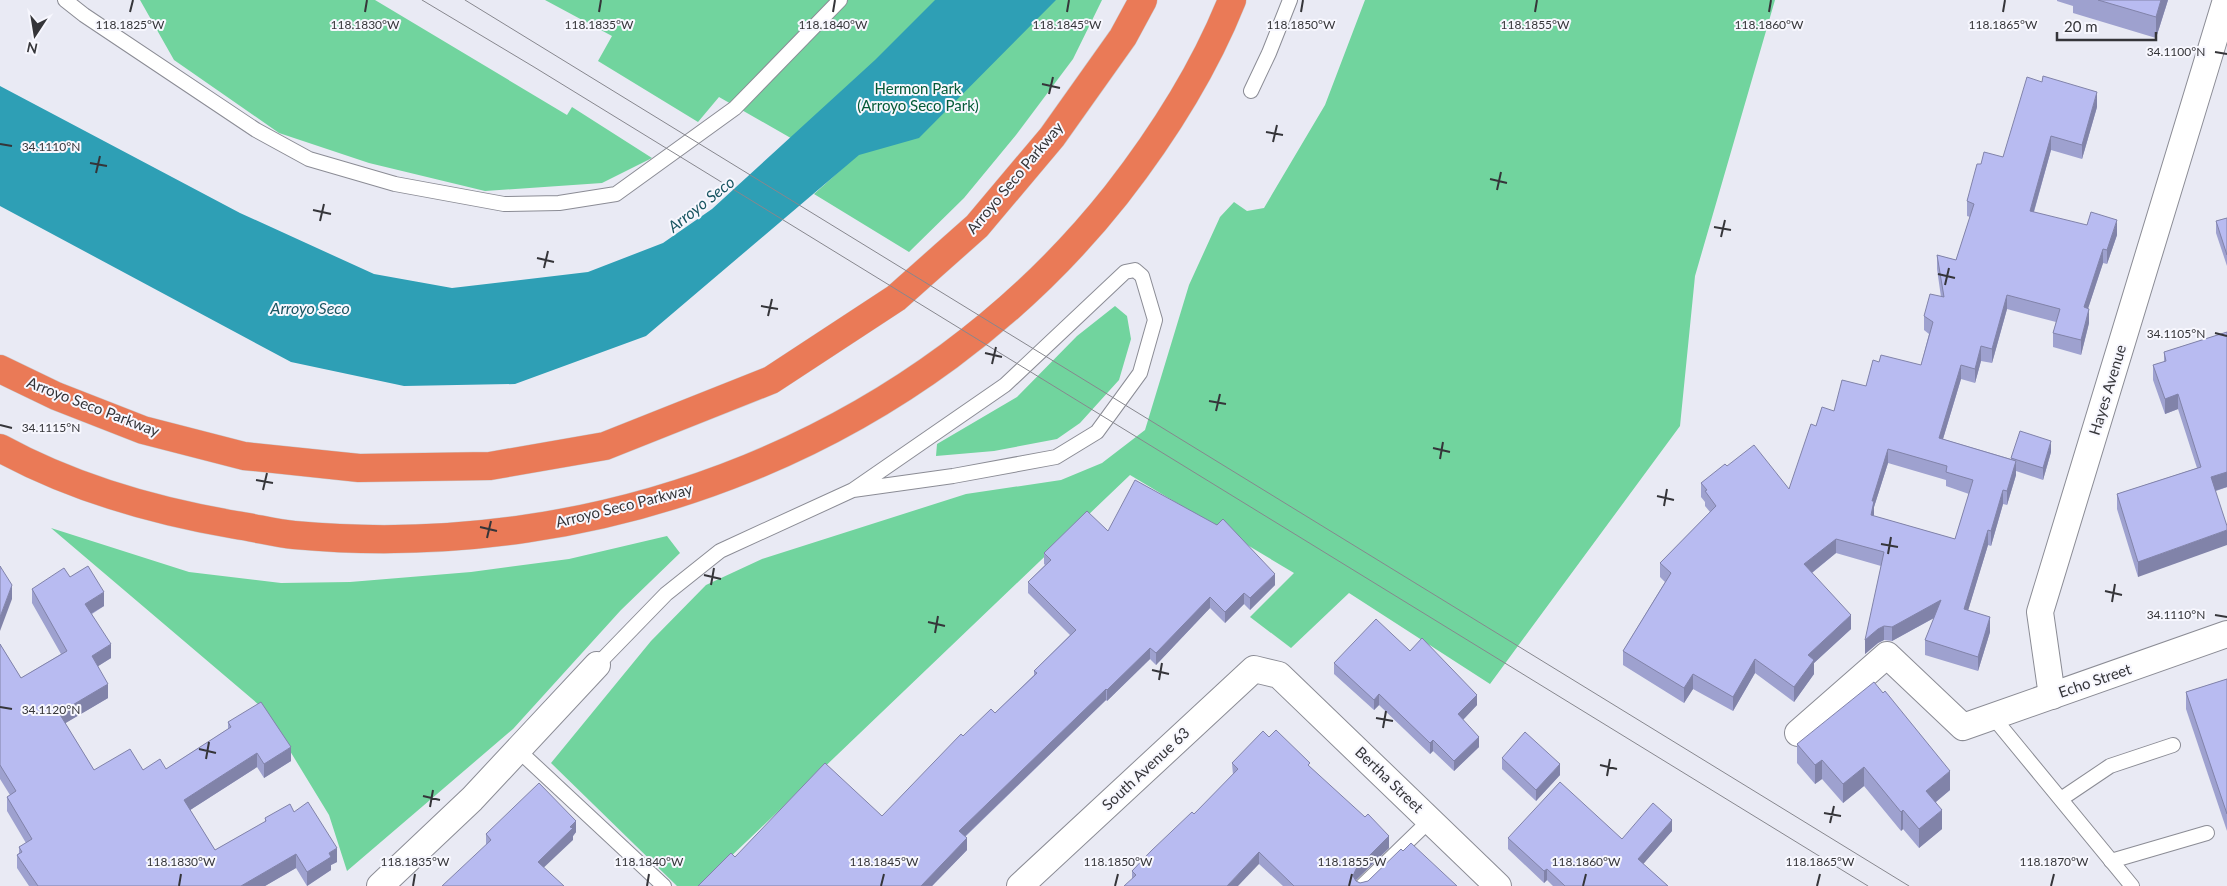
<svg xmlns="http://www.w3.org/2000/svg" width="2227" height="886" viewBox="0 0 2227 886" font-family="Lato,sans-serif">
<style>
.green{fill:#71d49e}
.water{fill:#2e9fb5}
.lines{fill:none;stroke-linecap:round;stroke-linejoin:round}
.service-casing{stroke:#8b8c95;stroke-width:16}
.minor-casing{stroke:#8b8c95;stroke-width:28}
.motorway-casing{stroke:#cacacc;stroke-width:29}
.service{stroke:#fff;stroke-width:14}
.minor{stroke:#fff;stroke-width:26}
.motorway{stroke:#ea7a57;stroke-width:28}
.tram{stroke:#87878e;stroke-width:1}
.wall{fill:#9ea1cf;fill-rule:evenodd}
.shaded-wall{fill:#8183a9}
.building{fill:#b8bbf1;stroke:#8183a9;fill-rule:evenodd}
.ticks{fill:none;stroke:#353539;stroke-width:2}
.labels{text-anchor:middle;stroke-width:4;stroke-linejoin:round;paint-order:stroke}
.park-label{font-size:15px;fill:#045a37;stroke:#f7f7fe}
.street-label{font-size:15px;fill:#353539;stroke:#f7f7fe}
.water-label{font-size:16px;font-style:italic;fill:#1a5662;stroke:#f7f7fe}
.ticks-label{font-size:12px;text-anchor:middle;fill:#353539;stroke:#f7f7fe;stroke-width:4;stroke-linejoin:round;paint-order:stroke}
</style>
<rect width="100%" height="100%" fill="#e9eaf4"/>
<g class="green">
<path d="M140 0H375L567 115 572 107 652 158 602 183 485 191 369 163 279 133 174 60Z"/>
<path d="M545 0H1102L1073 59 1016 135 964 198 909 252 814 194 843 168 719 97 698 122 598 61 612 36Z"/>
<path d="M1365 0H1775L1695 276 1680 426 1490 684 1349 593 1291 648 1250 617 1294 573 1130 475 700 886H677L551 763 651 641 706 585 762 559 966 494 1061 480 1102 463 1145 430 1189 285 1220 217 1234 202 1247 211 1264 208 1325 105Z"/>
<path d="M1115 306 1127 316 1131 339 1119 380 1080 423 1057 439 994 451 936 456 937 444 1017 397 1077 336Z"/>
<path d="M51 528 189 572 281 583 350 582 471 572 569 559 667 536 680 553 621 610 513 729 347 871 329 815 265 710Z"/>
</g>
<path class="water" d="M935 0H1056L919 138 859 155 646 336 515 384 404 386 291 362 0 206V86L240 213 374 274 452 288 588 272 663 243 712 209 875 60Z"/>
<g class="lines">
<g class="service-casing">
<g id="service">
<path d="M65 0 84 15 256 130 309 159 395 184 504 204 559 203 616 194 735 108 840 0"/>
<path d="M1251 91 1269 53 1290 0"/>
<path d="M597 665 666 594 720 551 853 490 1005 385 1125 272 1135 270 1142 276 1155 320 1140 373 1097 432 1056 457 953 476 853 490"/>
<path d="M1993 717 2132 886"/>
<path d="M518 750 664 886"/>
<path d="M2061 799 2110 766 2173 745"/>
<path d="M2111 861 2207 833"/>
<path d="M1362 886 1430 820"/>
</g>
</g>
<g class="minor-casing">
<g id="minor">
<path d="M2052 696 2040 612 2226 0"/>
<path d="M1798 733 1887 655 1963 727 2227 634"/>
<path d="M380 886 472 799 597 665"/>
<path d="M1020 886 1254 669 1279 675 1498 886"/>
</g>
</g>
<g class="motorway-casing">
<g id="motorway">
<path d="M0 369 56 396 143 430 244 456 359 468 490 466 605 446 771 380 896 298 977 226 1052 137 1123 37 1143 0"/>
<path d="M0 448C73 488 154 511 236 525 256 528 275 533 294 535 605 564 921 441 1116 195 1162 136 1204 70 1232 0"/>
</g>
</g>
<use href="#service" class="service"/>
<use href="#minor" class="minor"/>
<use href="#motorway" class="motorway"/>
<g class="tram">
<path d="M422 0 534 67 1868 886"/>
<path d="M465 0 1909 886"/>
</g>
</g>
<g class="wall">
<path d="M2057 0H2168L2156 38 2073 13V6L2057 1Z"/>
<path d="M2097 107 2082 159 2051 150 2034 212 2117 235 2107 264 2103 263 2088 308 2089 323 2081 355 2053 347V333L2056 322 2007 309 1992 363 1981 361 1975 383 1961 379 1943 439 2011 459V458L2051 452 2043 480 2016 471V475L2007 505 2003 504 1991 546 1988 545 1968 610 1990 632 1978 671 1925 655V640L1934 618 1892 641 1884 640 1878 643 1865 654 1881 566 1836 553 1812 573 1851 629 1814 663V674L1794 702 1755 673 1733 711 1693 689 1684 703 1623 665V651L1665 582 1660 577V563L1710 512 1705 506V502L1701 497V483L1727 466 1789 489 1816 426 1834 411 1866 386 1879 362 1921 365 1929 334 1924 330V316L1941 297 1937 269V255L1956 260 1970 217 1967 216V201L1981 164 2003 157ZM1888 463 1946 480V486L1969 494 1955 539 1874 516V507Z"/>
<path d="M2227 218V266L2216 233V221Z"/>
<path d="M2227 332V487L2216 491 2138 577 2117 509V494L2197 468 2178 409 2165 414 2153 380V365L2164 362V352Z"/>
<path d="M1108 531 1275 585 1250 610 1244 604 1225 623 1210 608 1156 665 1150 659 1107 701 1106 700 965 837 967 850 932 886H698L735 857 882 816 963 736 995 713 1034 675V671L1070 635 1028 593V582L1045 565 1044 564V553Z"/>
<path d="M70 577 104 606 92 614 111 658 98 666 108 698 65 723 94 770 166 769 228 729V722L291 761 264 778 257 767 190 810 215 850 265 822V818L294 812 337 862 331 865V870L307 886 296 868 265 886H29L17 868V855L19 853V847L26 843 7 811V797L10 795 0 779V644L21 678 61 654 32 603V589Z"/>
<path d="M1410 651 1477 705 1463 720 1479 747 1454 771 1433 751 1430 754 1379 705 1374 710 1334 674V663Z"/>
<path d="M2227 679V831L2186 709V692Z"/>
<path d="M1269 737 1310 767 1389 848 1356 880V881L1360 883 1368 881 1403 851 1457 886H1283L1259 864 1132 879V871L1194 814 1233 775 1232 763Z"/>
<path d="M1797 744 1950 790 1936 802 1942 829 1919 848 1903 829 1901 831 1864 786 1843 803 1822 779 1815 784 1797 763Z"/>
<path d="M1502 758 1560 775 1536 801 1502 769Z"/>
<path d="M1672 831 1643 864 1668 886H1553L1547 880 1544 883 1508 849V838L1622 839Z"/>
<path d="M576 832 573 836V840L486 845V834Z"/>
</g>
<g class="shaded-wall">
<path d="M2161 0H2168L2156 38V17Z"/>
<path d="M2097 92V107L2082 159V145Z"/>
<path d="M2051 136V150L2030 225V211Z"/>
<path d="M2117 220V235L2107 264V250Z"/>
<path d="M2103 249V263L2084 321V307Z"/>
<path d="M2007 295V309L1992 363V349Z"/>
<path d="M2089 309V323L2081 355V340Z"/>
<path d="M1981 346V361L1975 383V369Z"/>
<path d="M1961 365V379L1939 452V438Z"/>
<path d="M2178 394V409L2165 414V399Z"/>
<path d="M2051 441V452L2043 480V468Z"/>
<path d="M1888 449V463L1874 507V516L1871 515 1872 501Z"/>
<path d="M2016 461V475L2007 505V491Z"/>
<path d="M2227 472V487L2211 492V477Z"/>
<path d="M2003 490V504L1991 546V531Z"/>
<path d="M1988 530V545L1964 624V609Z"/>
<path d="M2227 530V545L2138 577V562Z"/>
<path d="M1836 539V553L1804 579V564Z"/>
<path d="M1275 574V585L1250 610V598Z"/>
<path d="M12 585V599L0 631V617Z"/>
<path d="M104 592V606L85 617V604Z"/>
<path d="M1244 593V604L1225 623V612Z"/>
<path d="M1210 597V608L1156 665V653Z"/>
<path d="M1941 600V614L1892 641V627Z"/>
<path d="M1851 615V629L1814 663V674L1794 702V687L1808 655Z"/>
<path d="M1990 617V632L1978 671V657Z"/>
<path d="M1884 626V640L1878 643 1865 654V640L1878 629Z"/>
<path d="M111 644V658L92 670V656Z"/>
<path d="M1150 648V659L1107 701V690Z"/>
<path d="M1755 659V673L1733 711V697Z"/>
<path d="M1693 674V689L1684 703V688Z"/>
<path d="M108 684V698L59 727V713Z"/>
<path d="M1106 689V700L959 842V831Z"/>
<path d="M1379 694V705L1374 710V700Z"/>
<path d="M1477 695V705L1458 725V714Z"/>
<path d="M1479 737V747L1454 771V761Z"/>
<path d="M1433 740V751L1430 754V743Z"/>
<path d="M291 747V761L264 778V764Z"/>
<path d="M257 753V767L184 814V800Z"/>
<path d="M1822 760V779L1815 784V765Z"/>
<path d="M1560 764V775L1536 801V790Z"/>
<path d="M1864 767V786L1843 803V784Z"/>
<path d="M1950 771V790L1926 810V791Z"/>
<path d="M1903 810V829L1901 831V812Z"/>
<path d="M1942 810V829L1919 848V829Z"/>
<path d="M1672 820V831L1638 870V859Z"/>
<path d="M576 821V832L573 836V840L538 873V862Z"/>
<path d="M1389 836V848L1356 880 1353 876 1356 869Z"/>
<path d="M967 838V850L932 886H921Z"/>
<path d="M337 848V862L331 865V870L307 886V872L329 853Z"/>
<path d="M1259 852V864L1238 886H1227Z"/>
<path d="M296 854V868L265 886H241Z"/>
<path d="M1547 869V880L1544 883V871Z"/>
</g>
<g class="building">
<path d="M2098 0H2161L2156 17Z"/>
<path d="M2043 76 2097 92 2082 145 2051 136 2030 211 2087 225 2091 212 2117 220 2107 250 2103 249 2084 307 2089 309 2081 340 2053 333 2060 309 2007 295 1992 349 1981 346 1975 369 1961 365 1939 438 2016 461 2007 491 2003 490 1991 531 1988 530 1964 609 1990 617 1978 657 1925 640 1941 600 1892 627 1884 626 1878 629 1865 640 1884 552 1836 539 1804 564 1851 615 1808 655 1814 660 1794 687 1755 659 1733 697 1693 674 1684 688 1623 651 1671 573 1660 563 1716 506 1705 491 1707 490 1701 483 1725 464 1727 466 1754 445 1789 489 1811 424 1816 426 1822 407 1834 411 1842 380 1866 386 1873 360 1879 362 1881 355 1921 365 1933 322 1924 316 1930 294 1944 297 1937 255 1956 260 1974 204 1967 201 1977 164H1981L1984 152 2003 157 2027 77 2042 82ZM1888 449 1947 466 1946 472 1973 480 1955 539 1871 515 1874 501H1872Z"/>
<path d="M2227 218V255L2216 221Z"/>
<path d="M2227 332V472L2211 477 2227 526V530L2138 562 2117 494 2201 467 2178 394 2165 399 2153 365 2166 361 2164 352Z"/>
<path d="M2020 431 2051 441 2043 468 2011 458Z"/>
<path d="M1135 480 1217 525 1223 519 1275 574 1250 598 1244 593 1225 612 1210 597 1156 653 1150 648 1107 690 1106 689 959 831 967 838 921 886H698L731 853 735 857 825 763 882 816 961 734 963 736 991 709 995 713 1037 673 1034 671 1076 630 1028 582 1051 560 1044 553 1087 511 1108 531Z"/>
<path d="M0 566 12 585 0 617Z"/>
<path d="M88 566 104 592 85 604 111 644 92 656 108 684 59 713 94 770 130 749 143 770 160 759 166 769 231 727 228 722 261 702 291 747 264 764 257 753 184 800 215 850 266 821 265 818 290 804 294 812 308 802 337 848 329 853 331 857 307 872 296 854 241 886H38L17 855 22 852 19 847 32 839 7 797 16 791 0 765V644L21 678 67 651 32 589 64 568 70 577Z"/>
<path d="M1376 619 1410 651 1422 638 1477 695 1458 714 1479 737 1454 761 1433 740 1430 743 1379 694 1374 700 1334 663Z"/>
<path d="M2227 679V814L2186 692Z"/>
<path d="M1874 682 1883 693 1885 691 1950 771 1926 791 1942 810 1919 829 1903 810 1901 812 1864 767 1843 784 1822 760 1815 765 1797 744Z"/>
<path d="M1276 730 1310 763 1308 765 1365 817 1368 814 1389 836 1356 869 1353 876 1356 881 1360 883 1368 881 1401 849 1403 851 1411 843 1457 886H1294L1259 852 1227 886H1124L1136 875 1132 871 1151 851 1192 812 1194 814 1238 769 1232 763 1263 731 1269 737Z"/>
<path d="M1525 732 1560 764 1536 790 1502 758Z"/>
<path d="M1560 782 1622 839 1653 803 1672 820 1638 859 1668 886H1565L1547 869 1544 871 1508 838Z"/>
<path d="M539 783 576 821 570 827 573 828 538 862 564 886H442L491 840 486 834Z"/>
</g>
<path class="ticks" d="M130 12 133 0M365 12 367 0M599 12 601 0M833 12 835 0M1067 12 1069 0M1301 12 1303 0M1535 12 1537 0M1769 12 1771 0M2003 12 2005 0M2215 52 2227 54M1042 84 1060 88M1049 94 1053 77M1266 132 1283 135M1273 142 1277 125M0 144 12 146M90 163 107 166M96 173 100 156M1490 179 1507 183M1497 190 1501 172M313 210 331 214M320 221 324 204M1714 227 1731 230M1721 237 1725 220M537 258 554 262M544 268 548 251M1938 274 1955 278M1945 285 1949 268M761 306 778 309M768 316 772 299M2215 333 2227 336M985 353 1002 357M992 364 996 347M1209 401 1226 404M1216 411 1220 394M0 425 12 428M1433 448 1450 452M1440 459 1443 442M256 480 273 483M263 490 267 473M1657 496 1674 500M1664 506 1667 489M480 527 497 531M487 538 491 521M1881 544 1898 547M1888 554 1891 537M704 575 721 579M711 585 714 568M2105 591 2122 595M2112 602 2115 584M2215 615 2227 617M928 622 945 626M935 633 938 616M1152 670 1169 674M1159 680 1162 663M0 707 12 709M1376 718 1393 721M1383 728 1386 711M199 749 216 753M206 759 209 742M1600 765 1617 769M1607 776 1610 759M423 796 440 800M430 807 433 790M1824 813 1841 816M1830 823 1834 806M179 886 181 874M413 886 415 874M647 886 649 874M881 886 884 874M1115 886 1118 874M1349 886 1352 874M1583 886 1586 874M1817 886 1820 874M2051 886 2054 874"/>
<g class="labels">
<g class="park-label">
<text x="918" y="94">Hermon Park<tspan x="918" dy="17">(Arroyo Seco Park)</tspan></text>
</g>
<g class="street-label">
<text transform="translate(1015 178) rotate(-50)" y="5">Arroyo Seco Parkway</text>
<text transform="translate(2108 390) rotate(-73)" y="5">Hayes Avenue</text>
<text transform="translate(93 407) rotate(21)" y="5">Arroyo Seco Parkway</text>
<text transform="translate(624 506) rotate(-14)" y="5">Arroyo Seco Parkway</text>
<text transform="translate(2095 681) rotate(-19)" y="5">Echo Street</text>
<text transform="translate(1146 769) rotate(-43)" y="5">South Avenue 63</text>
<text transform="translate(1389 780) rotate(44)" y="5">Bertha Street</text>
</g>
<g class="water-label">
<text transform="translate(701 204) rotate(-38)" y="6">Arroyo Seco</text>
<text x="310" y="314">Arroyo Seco</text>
</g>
</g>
<g class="ticks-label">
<text x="130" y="29">118.1825°W</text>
<text x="365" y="29">118.1830°W</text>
<text x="599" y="29">118.1835°W</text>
<text x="833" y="29">118.1840°W</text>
<text x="1067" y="29">118.1845°W</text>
<text x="1301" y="29">118.1850°W</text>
<text x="1535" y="29">118.1855°W</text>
<text x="1769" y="29">118.1860°W</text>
<text x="2003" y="29">118.1865°W</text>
<text x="2176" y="56">34.1100°N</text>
<text x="51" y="151">34.1110°N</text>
<text x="2176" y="338">34.1105°N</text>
<text x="51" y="432">34.1115°N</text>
<text x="2176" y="619">34.1110°N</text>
<text x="51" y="714">34.1120°N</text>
<text x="181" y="866">118.1830°W</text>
<text x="415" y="866">118.1835°W</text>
<text x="649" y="866">118.1840°W</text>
<text x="884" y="866">118.1845°W</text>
<text x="1118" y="866">118.1850°W</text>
<text x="1352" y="866">118.1855°W</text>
<text x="1586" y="866">118.1860°W</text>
<text x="1820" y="866">118.1865°W</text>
<text x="2054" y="866">118.1870°W</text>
</g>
<g transform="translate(35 35) rotate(192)" stroke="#f7f7fe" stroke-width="4" paint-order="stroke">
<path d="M0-4L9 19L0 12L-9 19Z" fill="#353539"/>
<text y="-8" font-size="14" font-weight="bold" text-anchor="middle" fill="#353539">N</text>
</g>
<path d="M2057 32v8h99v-8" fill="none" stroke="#353539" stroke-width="2.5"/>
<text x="2064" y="32" font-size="15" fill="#353539" stroke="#f7f7fe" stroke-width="4" paint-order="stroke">20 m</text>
</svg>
